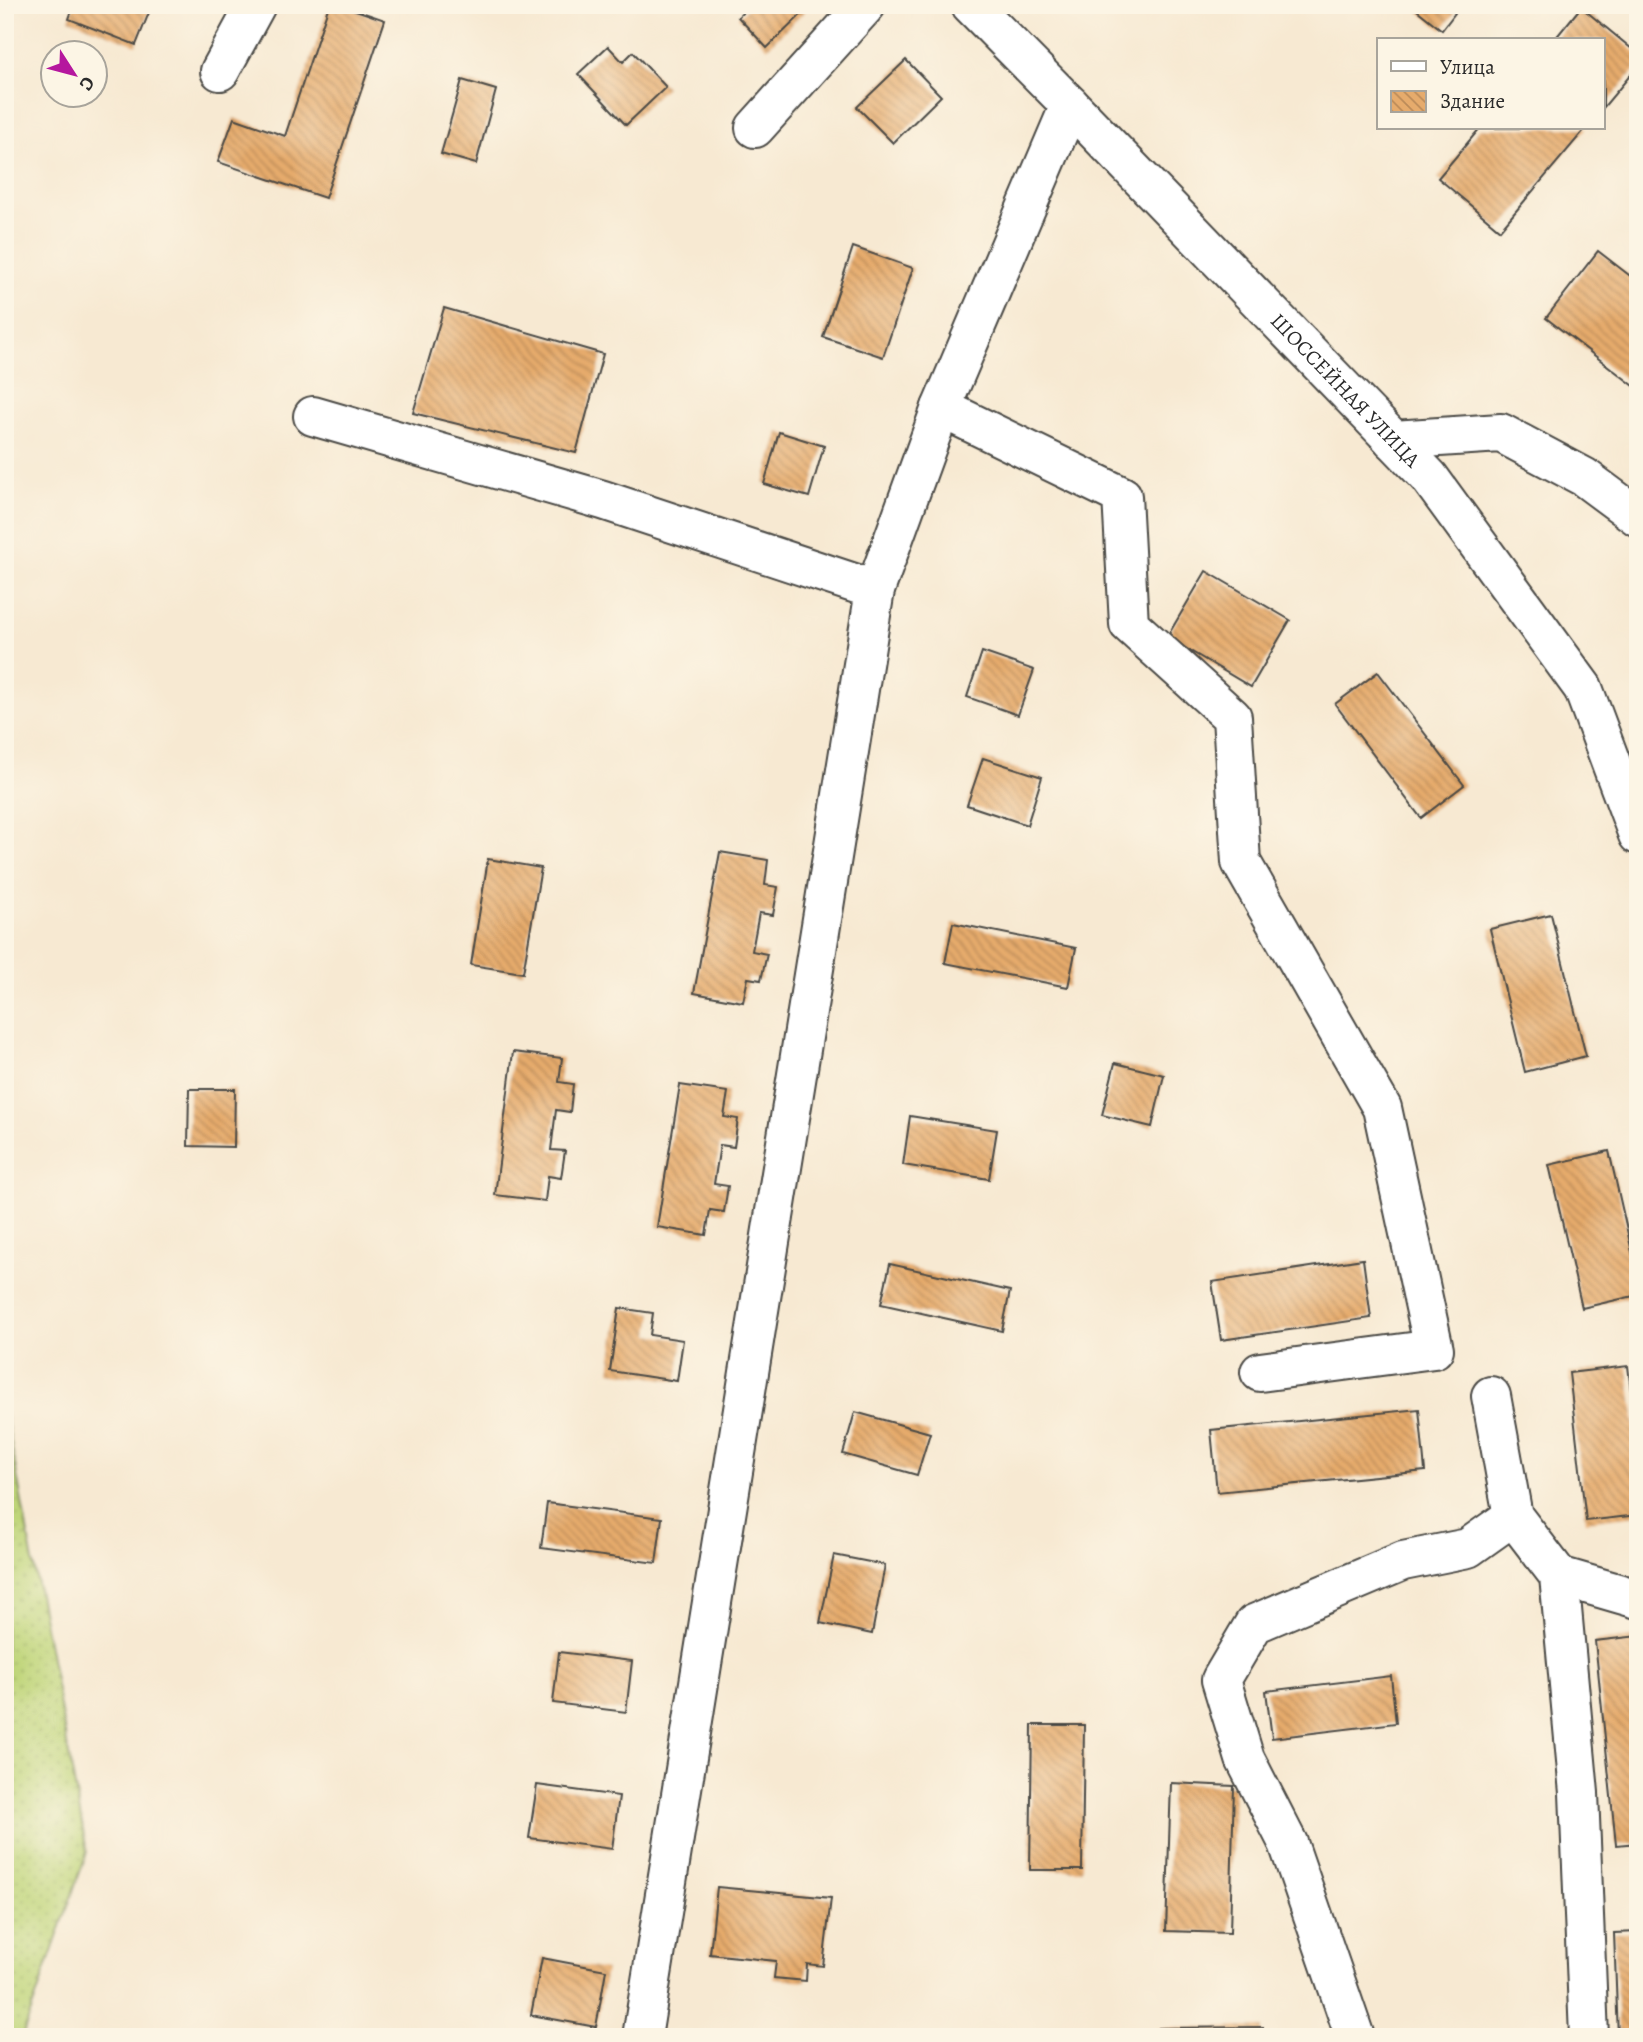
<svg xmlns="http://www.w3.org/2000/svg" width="1643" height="2042" viewBox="0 0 1643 2042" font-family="Alegreya,serif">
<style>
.grass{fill:url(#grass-dots);stroke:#758052;stroke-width:2}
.building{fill:url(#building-back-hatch)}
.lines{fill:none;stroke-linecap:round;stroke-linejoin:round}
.minor-casing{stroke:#4a4844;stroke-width:42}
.major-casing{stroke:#4a4844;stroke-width:42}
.minor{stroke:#fff;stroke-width:38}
.major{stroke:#fff;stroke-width:38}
.labels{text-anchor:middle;stroke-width:5;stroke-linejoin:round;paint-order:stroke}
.street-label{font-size:21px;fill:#2b2b2b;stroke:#fcf5e5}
</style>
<defs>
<pattern id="grass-dots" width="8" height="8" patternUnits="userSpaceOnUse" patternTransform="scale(1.75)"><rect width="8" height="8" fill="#bfd579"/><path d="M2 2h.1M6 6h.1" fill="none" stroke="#a4b769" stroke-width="1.8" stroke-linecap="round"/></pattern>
<pattern id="building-back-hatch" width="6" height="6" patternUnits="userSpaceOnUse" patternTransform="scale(1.75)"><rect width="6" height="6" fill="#e6ab6c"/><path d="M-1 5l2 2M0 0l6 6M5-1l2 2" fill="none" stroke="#bb8b59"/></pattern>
</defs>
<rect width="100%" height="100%" fill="#fcf5e5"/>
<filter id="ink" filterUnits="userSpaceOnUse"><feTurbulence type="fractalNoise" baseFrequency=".0143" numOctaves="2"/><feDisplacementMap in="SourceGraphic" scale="14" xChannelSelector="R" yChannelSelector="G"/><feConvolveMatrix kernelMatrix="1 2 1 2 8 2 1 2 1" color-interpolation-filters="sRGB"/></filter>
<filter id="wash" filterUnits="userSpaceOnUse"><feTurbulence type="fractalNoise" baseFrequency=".00686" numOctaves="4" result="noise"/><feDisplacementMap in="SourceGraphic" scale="28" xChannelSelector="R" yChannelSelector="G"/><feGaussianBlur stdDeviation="1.57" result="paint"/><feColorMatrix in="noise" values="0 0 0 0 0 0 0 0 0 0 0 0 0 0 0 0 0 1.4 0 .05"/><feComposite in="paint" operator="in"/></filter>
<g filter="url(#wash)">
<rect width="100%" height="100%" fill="#f7e9d2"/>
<path class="grass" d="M5 1411 87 1852 22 2037H5Z"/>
<g id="blocks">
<g class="building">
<path d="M74 5H152L136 45 69 19Z"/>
<path d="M329 5H341L385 20 325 198 218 162 234 118 285 136Z"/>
<path d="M751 5H811L767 48 738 17Z"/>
<path d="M1421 5H1445L1455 13 1442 30 1417 10Z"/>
<path d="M1581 7 1638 54V66L1603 108V40H1554Z"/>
<path d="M608 46 623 62 633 52 666 87 626 125 578 74Z"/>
<path d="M906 60 941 96 893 143 857 107Z"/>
<path d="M462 80 496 90 476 164 441 154Z"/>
<path d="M1480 128H1586L1500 230 1438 178Z"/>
<path d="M853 247 913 268 883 357 823 337Z"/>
<path d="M1598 251 1638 282V389L1546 318Z"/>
<path d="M444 308 603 354 576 453 413 413Z"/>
<path d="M779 432 824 446 809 497 764 484Z"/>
<path d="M1206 571 1290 620 1251 687 1167 637Z"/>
<path d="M982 652 1034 670 1018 715 967 697Z"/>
<path d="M1378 672 1464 785 1421 818 1335 704Z"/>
<path d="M983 758 1042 777 1027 825 967 805Z"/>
<path d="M720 852 768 860 765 885 778 887 773 915 759 913 752 951 767 954 761 980 748 978 743 1002 694 993Z"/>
<path d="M488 859 541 868 523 973 471 965Z"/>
<path d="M1551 914 1586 1056 1525 1072 1490 929Z"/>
<path d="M953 923 1076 948 1068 987 945 963Z"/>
<path d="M513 1052 562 1058 559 1082 573 1084 570 1112 556 1110 551 1150 565 1151 561 1178 548 1176 545 1201 495 1195Z"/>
<path d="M1115 1063 1164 1075 1152 1127 1102 1115Z"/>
<path d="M680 1085 728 1092 724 1117 738 1119 734 1147 720 1145 714 1184 728 1186 724 1212 710 1210 706 1235 657 1227Z"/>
<path d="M189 1089H235L234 1147 188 1146Z"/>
<path d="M910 1116 997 1130 989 1179 903 1165Z"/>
<path d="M1609 1151 1638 1278V1295L1582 1308 1549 1165Z"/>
<path d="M1363 1259 1371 1318 1221 1340 1212 1282Z"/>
<path d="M890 1264 1010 1291 1002 1331 881 1304Z"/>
<path d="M619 1308 653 1313 650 1335 683 1340 677 1381 610 1371Z"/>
<path d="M1628 1366 1638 1449V1515L1586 1521 1569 1373Z"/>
<path d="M1419 1409 1425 1471 1217 1492 1211 1430Z"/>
<path d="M855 1412 930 1433 917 1475 843 1454Z"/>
<path d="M547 1503 662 1518 656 1563 541 1548Z"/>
<path d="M834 1555 885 1565 872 1634 820 1623Z"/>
<path d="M1638 1636V1843L1616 1845 1595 1641Z"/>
<path d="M559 1652 632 1661 626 1712 553 1703Z"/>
<path d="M1391 1676 1396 1723 1272 1738 1266 1691Z"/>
<path d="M1032 1725H1084L1082 1870H1030Z"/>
<path d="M1171 1783 1234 1786 1230 1933 1166 1931Z"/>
<path d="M537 1785 619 1796 612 1849 529 1838Z"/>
<path d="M717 1887 831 1898 823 1966 807 1964 806 1981 774 1978 776 1961 710 1954Z"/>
<path d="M1638 1932V2037H1618L1614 1933Z"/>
<path d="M542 1958 606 1970 596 2027 531 2015Z"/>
<path d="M1263 2027V2037H1159V2028Z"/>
</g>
</g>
</g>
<g filter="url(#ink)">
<use href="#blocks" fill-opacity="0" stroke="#4a4844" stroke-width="2"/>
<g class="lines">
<g class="minor-casing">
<g id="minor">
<path d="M220 71 256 5"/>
<path d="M755 128 866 5"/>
<path d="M941 408 1122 496 1129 624 1232 717 1241 862 1382 1108 1434 1349 1260 1372"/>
<path d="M313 416 603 500 875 590"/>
<path d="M1393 440 1501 433 1584 477 1638 517"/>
<path d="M1491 1396 1513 1516 1559 1576 1579 1793 1589 2037"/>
<path d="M1559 1576 1638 1599"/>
<path d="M642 2037 875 590 941 408 1070 105"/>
<path d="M1355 2037 1288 1843 1245 1759 1221 1680 1254 1624 1403 1561 1468 1548 1513 1516"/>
</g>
</g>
<g class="major-casing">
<g id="major">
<path id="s1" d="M971 5 1070 105 1429 477 1583 688 1638 835"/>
</g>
</g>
<use href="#minor" class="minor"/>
<use href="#major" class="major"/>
</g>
</g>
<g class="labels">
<g class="street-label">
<text dy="7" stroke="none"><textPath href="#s1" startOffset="537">ШОССЕЙНАЯ УЛИЦА</textPath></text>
</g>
</g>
<rect width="1643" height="2042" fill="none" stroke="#fcf5e5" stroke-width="28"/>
<rect x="1377" y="38" width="228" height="91" fill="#fcf5e5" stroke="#a8a49b" stroke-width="2"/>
<rect x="1391" y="61" width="35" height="10" fill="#ffffff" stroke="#a8a49b" stroke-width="2"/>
<text x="1440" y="74" font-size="21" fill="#2b2b2b">Улица</text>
<rect x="1391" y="91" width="35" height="21" fill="url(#building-back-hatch)" stroke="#a8a49b" stroke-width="2"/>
<text x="1440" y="108" font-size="21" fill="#2b2b2b">Здание</text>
<g transform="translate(74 74) rotate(126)"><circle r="33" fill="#fcf5e5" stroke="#a8a49b" stroke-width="2"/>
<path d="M0-5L12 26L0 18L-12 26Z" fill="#b5179e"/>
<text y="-10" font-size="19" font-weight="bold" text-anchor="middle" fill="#2b2b2b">С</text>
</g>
</svg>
